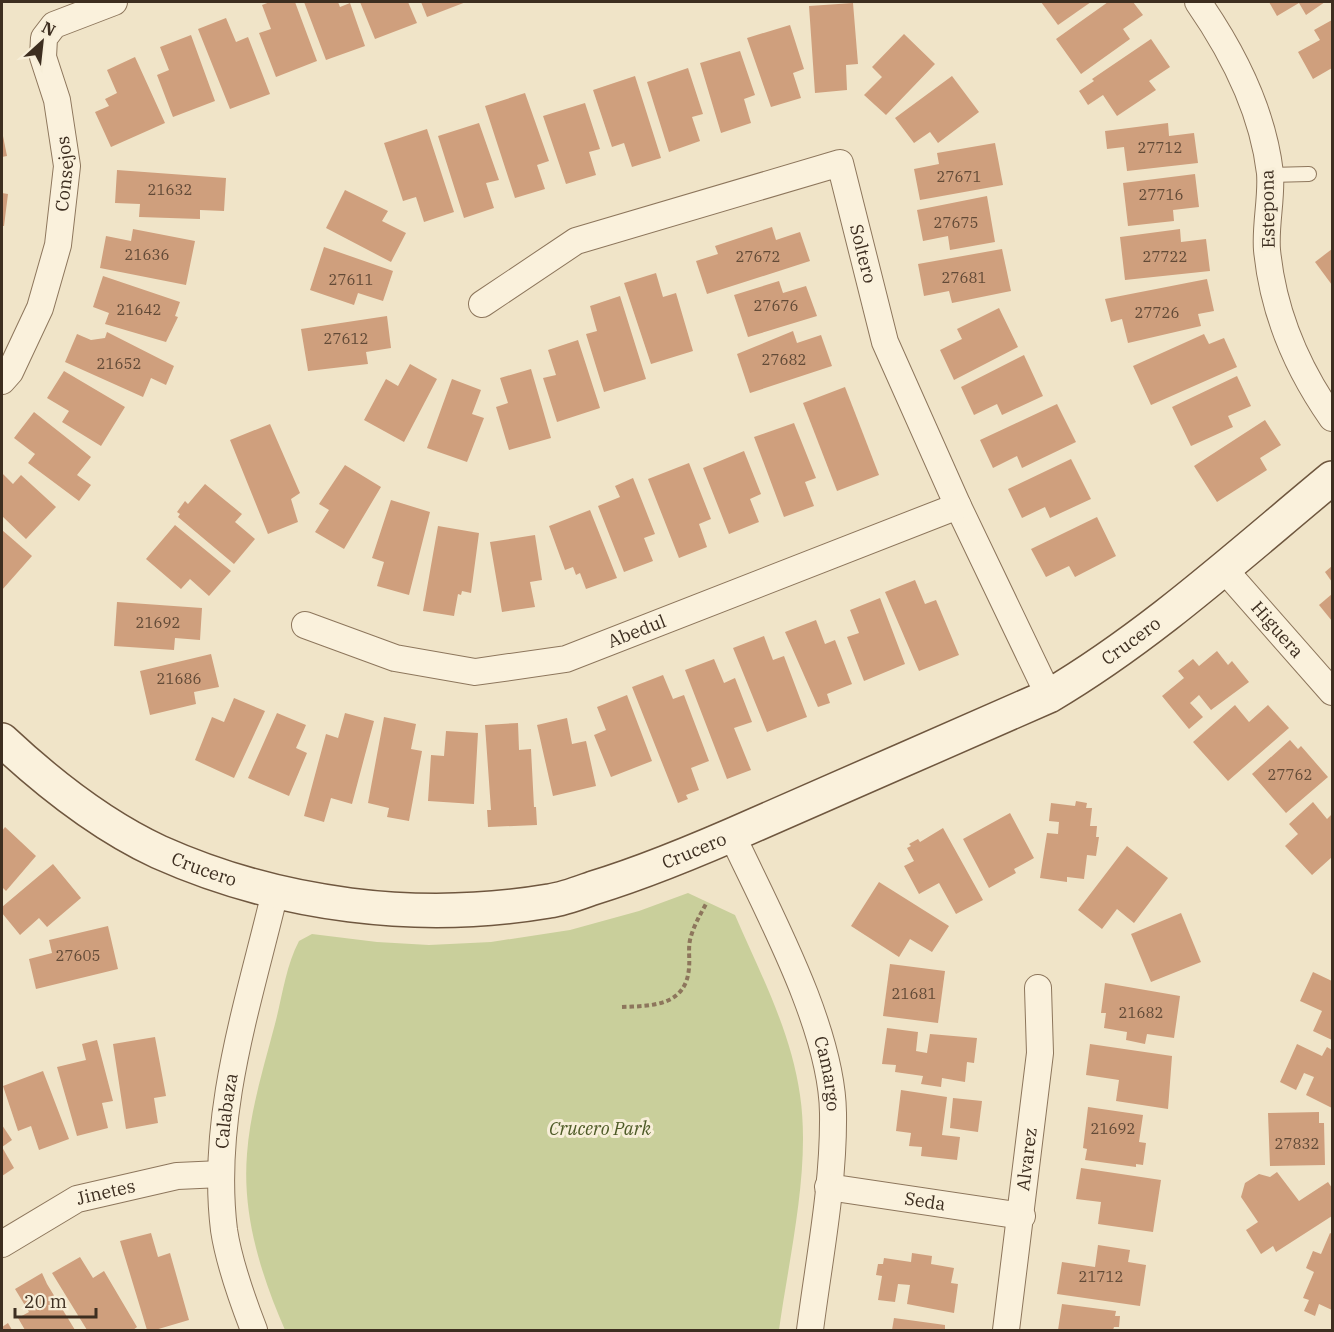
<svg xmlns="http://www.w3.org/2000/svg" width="1334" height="1332" viewBox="0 0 1334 1332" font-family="'IBM Plex Serif',serif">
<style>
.green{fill:#c9cf9b}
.building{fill:#cf9f7d}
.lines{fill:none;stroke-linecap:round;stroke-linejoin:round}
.lane-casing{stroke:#8d765c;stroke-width:16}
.street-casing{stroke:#8d765c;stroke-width:28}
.secondary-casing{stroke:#6f573f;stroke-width:36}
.path{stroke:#8d765c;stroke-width:4;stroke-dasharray:4.5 3;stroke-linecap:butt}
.lane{stroke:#faf1dc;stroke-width:14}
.street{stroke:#faf1dc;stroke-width:26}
.secondary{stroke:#faf1dc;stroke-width:33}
.labels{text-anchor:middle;stroke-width:6;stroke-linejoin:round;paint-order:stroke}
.number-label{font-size:15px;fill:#624a37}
.street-label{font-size:18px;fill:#3d2e20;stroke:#f7eed8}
.park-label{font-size:18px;font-style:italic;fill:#4d5a26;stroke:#f7eed8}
</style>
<rect width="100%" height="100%" fill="#f0e4c8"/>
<path class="green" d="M688 893 735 915C760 973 791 1031 800 1095 811 1168 789 1257 779 1330H285C261 1275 242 1215 247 1154 250 1111 264 1066 275 1024 282 998 286 965 299 941L312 934 377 942 429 945 491 942 570 930 639 911Z"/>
<g class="building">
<path d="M270 2H295L317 61 276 77 259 33 271 29 262 5Z"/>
<path d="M304 2H338L340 7 350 3 365 46 326 60Z"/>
<path d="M360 2H408L417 23 375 39Z"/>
<path d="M421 2H466L427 17Z"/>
<path d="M1041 2H1091L1058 25Z"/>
<path d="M1108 2H1133L1143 15 1123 29 1130 39 1081 74 1056 39Z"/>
<path d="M1269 2H1325L1306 15 1299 3 1277 16Z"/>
<path d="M853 3 858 64 846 65 847 90 815 93 809 6Z"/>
<path d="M226 18 236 42 248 37 270 94 230 109 198 29Z"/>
<path d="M1332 20V68L1313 79 1298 52 1320 40 1314 30Z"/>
<path d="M790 25 804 69 793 73 801 98 771 107 747 38Z"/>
<path d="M904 34 935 64 886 115 864 95 882 77 872 67Z"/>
<path d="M191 35 215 101 173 117 157 75 169 70 160 47Z"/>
<path d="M1151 39 1170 67 1149 81 1156 90 1117 116 1103 95 1088 105 1079 91 1094 81 1092 79Z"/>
<path d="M740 51 755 95 744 99 751 123 721 133 700 63Z"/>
<path d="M135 57 165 123 111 147 95 112 109 106 105 99 117 93 107 70Z"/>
<path d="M688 68 703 114 692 117 700 141 669 152 647 82Z"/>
<path d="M635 76 661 158 632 167 624 143 612 147 593 90Z"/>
<path d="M952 76 979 112 938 143 930 132 914 143 895 118Z"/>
<path d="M525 93 549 161 537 165 545 189 515 198 485 106Z"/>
<path d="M585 103 600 149 589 152 596 175 566 184 543 116Z"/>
<path d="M479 123 499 180 486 183 494 208 464 218 438 136Z"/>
<path d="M1168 123 1169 136 1194 133 1198 163 1127 171 1124 147 1107 149 1105 131Z"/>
<path d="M427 129 454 212 424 222 416 197 403 201 384 143Z"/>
<path d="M3 136 7 156 2 157V136Z"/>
<path d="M995 143 1003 185 920 200 914 169 939 164 937 153Z"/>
<path d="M117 170 226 178 224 211 200 210V219L139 217 140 204 115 203Z"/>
<path d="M1195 174 1199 207 1173 210 1174 221 1128 226 1123 183Z"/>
<path d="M345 190 388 211 382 221 406 233 391 262 326 228Z"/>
<path d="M2 193 8 194 4 226H2Z"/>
<path d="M987 196 995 242 950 250 948 236 923 241 917 210Z"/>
<path d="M772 227 776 240 800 232 810 261 707 294 696 261 718 254 715 246Z"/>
<path d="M133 229 195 241 186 285 100 268 106 236 131 241Z"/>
<path d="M1180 229 1181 242 1206 239 1210 271 1125 280 1120 237Z"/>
<path d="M324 247 393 271 383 301 358 293 354 305 310 290Z"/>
<path d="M1002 249 1011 291 952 303 949 291 924 296 918 264Z"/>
<path d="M1332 249V285L1315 262Z"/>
<path d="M656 273 663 297 676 293 693 351 651 364 624 283Z"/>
<path d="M103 276 180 302 175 316 178 317 166 342 105 324 109 313 93 307Z"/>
<path d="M1207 279 1214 311 1198 314 1201 326 1128 343 1122 319 1111 322 1105 299Z"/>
<path d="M779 281 783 293 806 286 817 316 748 337 734 295Z"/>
<path d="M620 296 646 379 604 392 586 334 597 331 590 306Z"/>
<path d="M999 308 1018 347 954 380 940 350 962 339 957 329Z"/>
<path d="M387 316 391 348 366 352 368 364 308 371 301 329Z"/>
<path d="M793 331 797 343 821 335 832 366 750 393 737 354Z"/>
<path d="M107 332 174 366 166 385 151 378 143 397 65 362 77 334 91 340 105 338Z"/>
<path d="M1204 334 1209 344 1224 338 1237 367 1151 405 1133 366Z"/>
<path d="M578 340 600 408 557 422 543 378 556 375 548 350Z"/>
<path d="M1024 355 1043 396 1002 415 997 404 974 415 961 387Z"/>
<path d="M410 364 437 379 404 442 364 420 386 379 398 386Z"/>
<path d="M531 369 551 438 509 450 496 407 508 403 500 378Z"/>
<path d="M64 371 125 407 101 446 62 422 69 411 47 398Z"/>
<path d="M1237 376 1251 406 1228 416 1233 427 1191 446 1172 407Z"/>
<path d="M452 379 481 390 472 414 484 418 467 462 427 448Z"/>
<path d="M845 387 879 475 837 491 803 403Z"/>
<path d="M1057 404 1076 442 1022 468 1017 456 993 468 980 440Z"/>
<path d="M34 412 91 457 77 475 91 485 79 501 28 463 35 454 14 438Z"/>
<path d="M1265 420 1281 445 1260 458 1267 470 1217 502 1194 466Z"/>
<path d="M794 423 816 478 805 482 814 506 784 517 754 437Z"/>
<path d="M270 424 300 493 291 499 298 522 268 534 230 440Z"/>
<path d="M744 451 761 494 750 499 759 522 729 534 703 468Z"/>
<path d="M1071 459 1091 499 1050 518 1045 507 1022 518 1008 489Z"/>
<path d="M689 463 711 519 699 524 707 547 679 558 648 479Z"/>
<path d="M345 465 381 487 344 549 315 532 329 510 319 504Z"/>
<path d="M2 473 13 484 21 475 56 507 26 539 2 516Z"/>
<path d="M633 478 655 534 644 538 653 561 624 572 598 506 620 497 615 486Z"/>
<path d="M205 484 242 514 235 522 255 539 234 564 178 517 180 514 177 512 185 501 188 504Z"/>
<path d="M391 500 430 512 409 595 377 586 384 562 372 558Z"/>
<path d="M590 510 617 578 586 589 580 573 576 575 573 567 565 570 549 526Z"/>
<path d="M1097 517 1116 556 1075 577 1069 566 1046 577 1031 549Z"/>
<path d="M175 525 231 571 209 596 190 579 181 589 146 559Z"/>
<path d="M438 526 479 533 471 593 462 591 461 595 458 594 454 616 423 611Z"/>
<path d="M2 530 32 556 2 590Z"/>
<path d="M535 535 542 580 530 582 535 607 502 612 490 542Z"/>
<path d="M1332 566V582L1325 572Z"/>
<path d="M915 580 925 604 936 600 959 655 919 671 885 592Z"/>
<path d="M1332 594V621L1319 605Z"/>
<path d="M880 598 905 664 864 681 847 637 859 633 850 610Z"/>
<path d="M117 602 202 608 200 640 175 638 174 650 114 646Z"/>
<path d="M816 620 825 644 835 640 852 684 827 694 830 703 818 707 785 632Z"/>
<path d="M764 636 773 660 784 656 807 717 767 732 733 648Z"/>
<path d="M1217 651 1228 665 1232 661 1249 682 1211 710 1199 695 1190 703 1203 717 1189 729 1162 696 1184 678 1178 671 1193 659 1199 666Z"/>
<path d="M211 654 219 687 194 692 196 704 150 715 140 671Z"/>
<path d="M714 659 724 683 735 678 752 722 734 728 751 770 727 779 685 670Z"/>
<path d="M663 675 673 699 684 695 709 761 691 768 699 790 686 795 688 799 678 803 632 687Z"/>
<path d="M627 695 652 761 611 777 594 735 606 730 597 707Z"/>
<path d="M234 698 265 711 234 778 195 760 212 717 224 722Z"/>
<path d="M1235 705 1249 722 1268 705 1289 728 1228 781 1193 742Z"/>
<path d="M277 713 306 725 296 748 307 753 289 796 248 778Z"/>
<path d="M345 713 374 721 352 804 331 798 324 822 304 816 326 734 338 738Z"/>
<path d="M384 717 416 724 411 749 422 751 409 821 387 817 389 808 368 803Z"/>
<path d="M567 718 572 744 586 741 596 786 553 796 537 725Z"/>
<path d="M518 723 519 750 531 749 534 807H536L537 825 488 827 487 810H491L485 725Z"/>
<path d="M446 731 478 733 474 804 428 801 431 755 444 756Z"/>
<path d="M1290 740 1298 749 1301 746 1328 777 1286 813 1252 774Z"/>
<path d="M1076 801 1087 803 1086 808H1092L1090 826H1097L1096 837H1099L1096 856 1087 855 1084 879 1067 877V882L1040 878 1047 833 1058 834 1059 822 1049 821 1051 803 1075 806Z"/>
<path d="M1313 802 1327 819 1332 814V857L1312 875 1285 846 1298 834 1289 824Z"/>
<path d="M1010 813 1034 858 1014 869 1016 873 989 888 963 839Z"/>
<path d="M5 827 36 856 6 891 2 887V831Z"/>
<path d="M943 828 983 900 956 914 939 883 919 894 904 866 914 861 907 848 911 846 909 844 918 839 920 842Z"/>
<path d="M1127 846 1168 878 1134 923 1117 909 1102 929 1078 910Z"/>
<path d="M53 864 81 898 47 927 39 918 20 935 2 913V907Z"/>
<path d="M879 882 949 926 932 952 910 939 899 957 851 926Z"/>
<path d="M1181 913 1201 962 1151 982 1131 934Z"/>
<path d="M108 926 118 969 36 989 29 959 52 953 49 940Z"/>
<path d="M890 964 945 971 938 1023 883 1016Z"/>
<path d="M1313 972 1332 981V1040L1313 1031 1322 1011 1300 1001Z"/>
<path d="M1105 983 1180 996 1174 1038 1147 1034 1145 1044 1126 1040 1127 1032 1104 1028 1106 1013H1101Z"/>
<path d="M887 1028 918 1032 916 1051 927 1053 930 1034 977 1038 974 1063 967 1062 965 1082 942 1078 941 1087 921 1084 923 1076 895 1072 896 1065 882 1064Z"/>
<path d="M155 1037 166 1096 154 1098 158 1123 126 1129 113 1044Z"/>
<path d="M97 1040 113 1101 102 1103 108 1128 77 1136 57 1067 86 1060 82 1044Z"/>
<path d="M1090 1044 1172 1056 1168 1109 1116 1101 1119 1080 1086 1075Z"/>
<path d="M1297 1044 1322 1056 1327 1047 1332 1050V1108L1306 1095 1314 1077 1304 1073 1296 1090 1280 1082Z"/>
<path d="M43 1071 69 1139 39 1150 31 1126 18 1131 3 1086Z"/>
<path d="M901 1090 947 1097 942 1135 960 1137 957 1160 921 1156 922 1147 909 1146 911 1133 896 1131Z"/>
<path d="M953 1098 982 1101 978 1132 950 1128Z"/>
<path d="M1088 1107 1143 1115 1139 1142 1146 1143 1143 1165 1136 1164V1167L1085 1160 1087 1149 1083 1148Z"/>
<path d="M1319 1112V1123H1324L1325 1165 1270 1166 1268 1113Z"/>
<path d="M2 1125 12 1140 2 1147Z"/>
<path d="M2 1147 14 1168 2 1176Z"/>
<path d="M1081 1168 1161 1180 1153 1232 1098 1224 1101 1202 1076 1199Z"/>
<path d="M1277 1172 1299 1201 1328 1182 1332 1188V1216L1276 1252 1273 1246 1261 1254 1246 1230 1258 1222 1241 1197 1245 1183 1259 1174 1270 1177Z"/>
<path d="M151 1233 158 1257 170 1253 189 1320 155 1330H147L120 1241Z"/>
<path d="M1330 1233 1332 1234V1310L1319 1304 1315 1316 1304 1311 1309 1300 1303 1298 1314 1272 1306 1268 1313 1251 1321 1254Z"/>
<path d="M1098 1245 1130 1250 1128 1262 1146 1265 1140 1306 1057 1294 1062 1262 1095 1267Z"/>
<path d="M912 1253 932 1256 931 1264 954 1268 951 1283 958 1284 954 1313 907 1304 910 1285 898 1284 895 1302 878 1300 882 1276 876 1275 878 1264H883L884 1258 911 1262Z"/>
<path d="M80 1257 93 1278 104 1271 137 1327 133 1330H87L52 1273Z"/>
<path d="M42 1273 47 1284 75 1330H25L18 1318 29 1312 15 1289Z"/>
<path d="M1062 1304 1116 1311 1115 1316H1120L1119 1327H1114L1113 1330H1058Z"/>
<path d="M894 1318 945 1325V1330H892Z"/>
<path d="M8 1323 12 1330H2V1327Z"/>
</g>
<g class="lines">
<g class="lane-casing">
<path id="lane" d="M1270 175 1309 174"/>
</g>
<g class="street-casing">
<g id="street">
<path d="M1198 2C1232 51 1263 112 1270 173 1272 198 1265 225 1267 250 1273 312 1297 368 1332 418"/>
<path id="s1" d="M482 304 576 241 840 163 885 342 958 506 1049 696"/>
<path id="s2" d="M2 381 10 372 40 308 58 245 67 166 57 100 43 57 44 38 54 25 114 2"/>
<path id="s3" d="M1223 568 1332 692"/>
<path id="s4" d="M305 625 395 658 475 672 566 659 958 506"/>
<path id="s5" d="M732 835C768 912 832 1028 833 1113 834 1185 819 1259 810 1330"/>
<path id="s6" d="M828 1187 1022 1216"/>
<path id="s7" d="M2 1244 77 1199 177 1176 221 1174"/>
<path id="s8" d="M254 1330C242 1299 229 1263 224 1230 210 1115 249 1002 275 892"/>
<path id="s9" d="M1006 1330 1040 1053 1038 988"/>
</g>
</g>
<g class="secondary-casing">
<g id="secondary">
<path id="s10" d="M2 740C48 783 101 825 159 852 280 906 418 923 549 901 564 899 579 893 593 888 649 871 703 848 757 824 854 781 952 739 1049 696 1152 635 1240 554 1332 478"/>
</g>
</g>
<path class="path" d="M622 1007C652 1006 686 1006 689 968 690 959 688 950 690 940 693 927 700 915 707 902"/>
<use href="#lane" class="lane"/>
<use href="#street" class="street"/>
<use href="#secondary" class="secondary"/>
</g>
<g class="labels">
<g class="number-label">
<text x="1160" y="153">27712</text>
<text x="959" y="182">27671</text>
<text x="170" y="195">21632</text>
<text x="1161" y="200">27716</text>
<text x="956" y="228">27675</text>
<text x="147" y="260">21636</text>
<text x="758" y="262">27672</text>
<text x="1165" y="262">27722</text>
<text x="964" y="283">27681</text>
<text x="351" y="285">27611</text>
<text x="776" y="311">27676</text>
<text x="139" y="315">21642</text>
<text x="1157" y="318">27726</text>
<text x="346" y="344">27612</text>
<text x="784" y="365">27682</text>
<text x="119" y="369">21652</text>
<text x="158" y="628">21692</text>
<text x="179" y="684">21686</text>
<text x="1290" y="780">27762</text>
<text x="78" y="961">27605</text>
<text x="914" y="999">21681</text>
<text x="1141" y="1018">21682</text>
<text x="1113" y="1134">21692</text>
<text x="1297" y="1149">27832</text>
<text x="1101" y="1282">21712</text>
</g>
<g class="street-label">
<text dy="6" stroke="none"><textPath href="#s2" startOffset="220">Consejos</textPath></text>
<text transform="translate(1268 209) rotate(-91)" y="6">Estepona</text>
<text dy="6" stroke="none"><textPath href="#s1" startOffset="482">Soltero</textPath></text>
<text dy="6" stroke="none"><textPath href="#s3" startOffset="82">Higuera</textPath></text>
<text dy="6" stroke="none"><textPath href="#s4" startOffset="345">Abedul</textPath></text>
<text dy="6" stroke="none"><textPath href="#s10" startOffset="1232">Crucero</textPath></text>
<text dy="6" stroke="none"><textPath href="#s10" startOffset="746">Crucero</textPath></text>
<text dy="6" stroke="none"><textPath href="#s10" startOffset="242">Crucero</textPath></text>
<text dy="6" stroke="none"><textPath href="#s5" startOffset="258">Camargo</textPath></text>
<text dy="6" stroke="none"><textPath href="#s8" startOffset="224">Calabaza</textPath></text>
<text dy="6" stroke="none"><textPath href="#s9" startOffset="172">Alvarez</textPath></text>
<text dy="6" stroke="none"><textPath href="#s7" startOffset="117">Jinetes</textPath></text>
<text dy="6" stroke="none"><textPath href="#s6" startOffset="98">Seda</textPath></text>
</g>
<g class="park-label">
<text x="600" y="1135">Crucero Park</text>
</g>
</g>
<rect width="1334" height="1332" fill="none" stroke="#3d2e20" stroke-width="6"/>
<g transform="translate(42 42) rotate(27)" stroke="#f7eed8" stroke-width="4.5" paint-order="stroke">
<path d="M0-4.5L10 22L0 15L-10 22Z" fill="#3d2e20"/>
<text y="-9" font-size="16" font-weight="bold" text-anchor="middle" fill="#3d2e20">N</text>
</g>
<path d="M15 1308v9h81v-9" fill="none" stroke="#3d2e20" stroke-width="3"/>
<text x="24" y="1308" font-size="18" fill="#3d2e20" stroke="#f7eed8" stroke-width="4.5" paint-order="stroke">20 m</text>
</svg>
